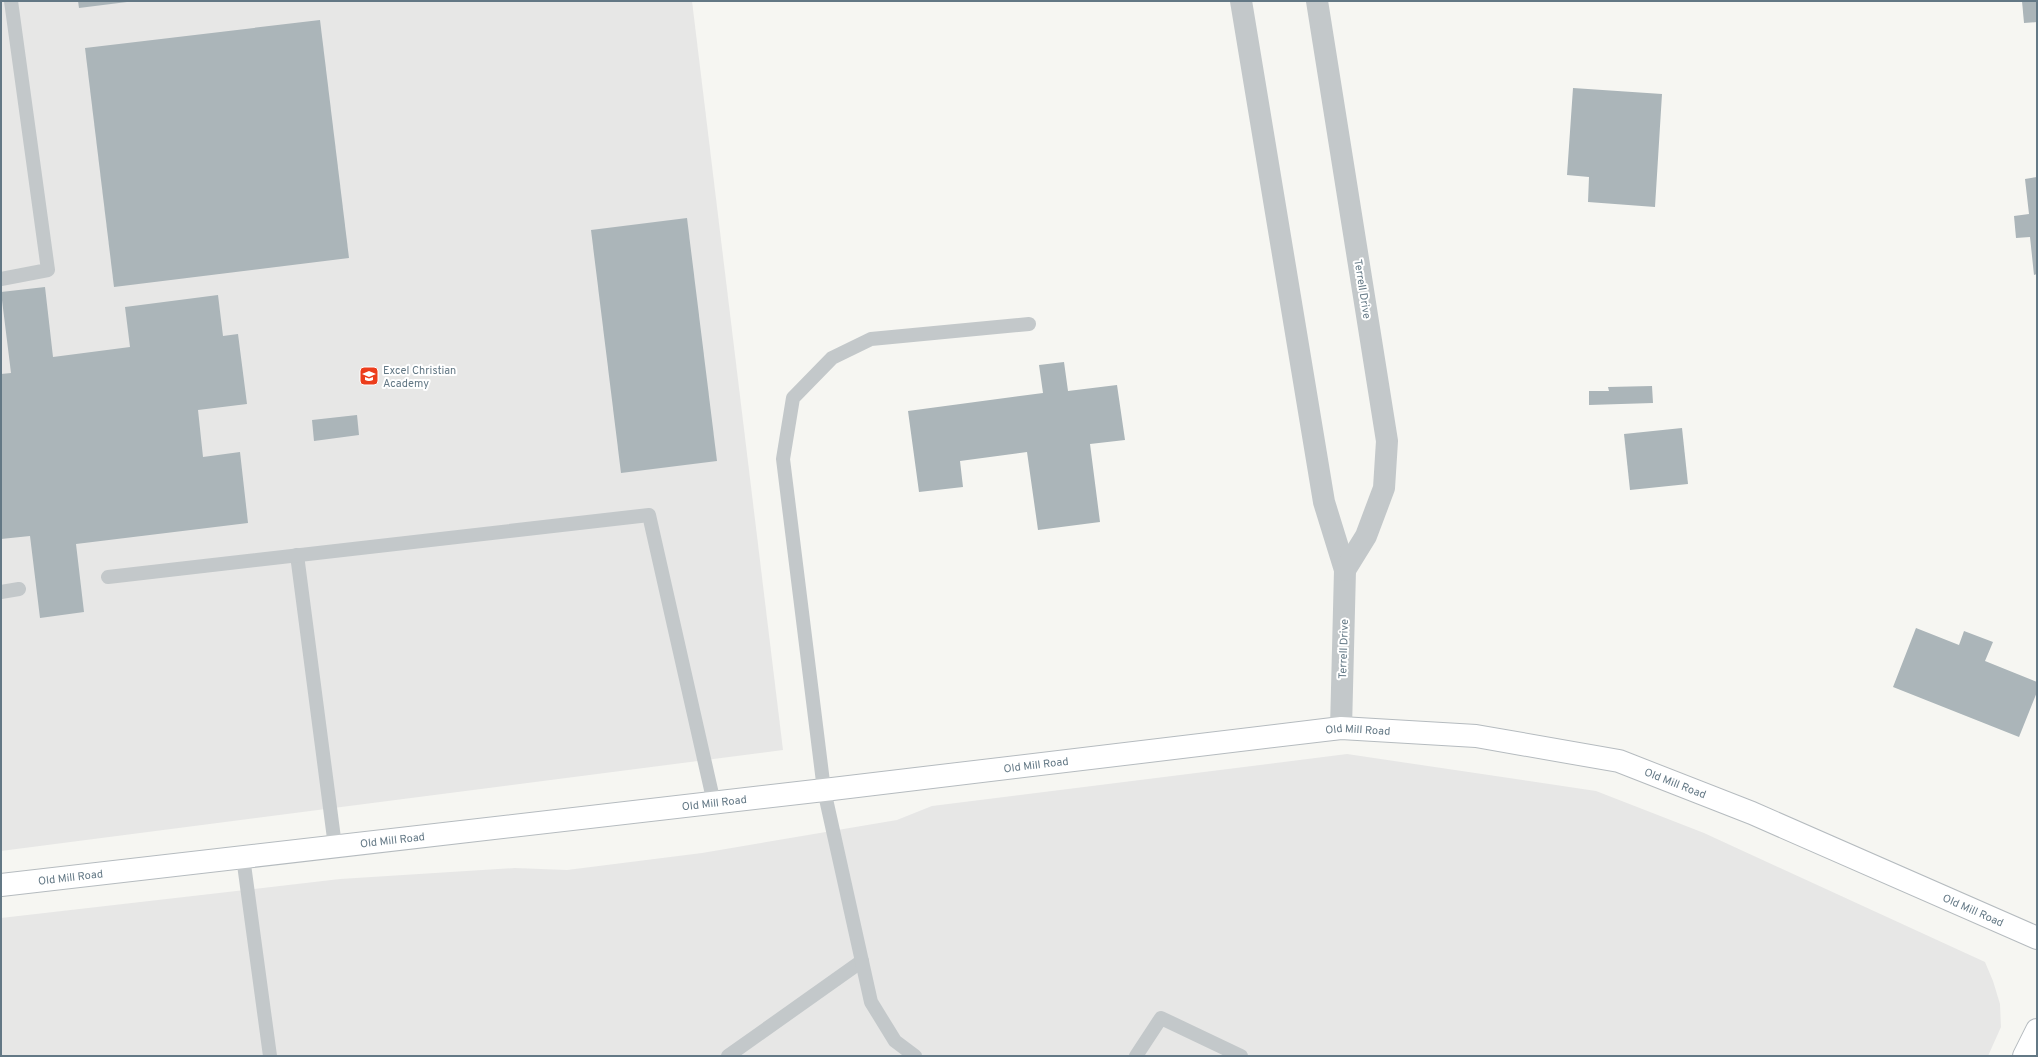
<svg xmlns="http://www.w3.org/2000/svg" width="2038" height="1057" viewBox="0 0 2038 1057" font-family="Overpass,sans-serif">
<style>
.built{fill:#e7e7e6}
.building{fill:#abb5b9}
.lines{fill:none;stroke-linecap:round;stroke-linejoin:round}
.secondary-casing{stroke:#b5bbbf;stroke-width:24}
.lane{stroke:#c3c8ca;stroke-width:14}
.street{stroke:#c3c8ca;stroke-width:22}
.secondary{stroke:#fff;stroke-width:22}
.labels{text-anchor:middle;stroke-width:4;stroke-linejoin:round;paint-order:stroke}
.street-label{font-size:11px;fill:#637885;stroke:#fff}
.poi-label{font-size:11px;fill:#637885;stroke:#fff;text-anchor:start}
</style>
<rect width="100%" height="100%" fill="#f6f6f2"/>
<g class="built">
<path d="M1 1H692L783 750 1 851Z"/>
<path d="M1347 754 1596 791 1704 833 1985 962 1993 981 2000 1004 2001 1027 1988 1056H1V918L340 879 515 868 567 870 702 853 897 820 932 806Z"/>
</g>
<g class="building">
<path d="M78 1H127V2L79 8Z"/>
<path d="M2022 1H2037V22L2024 23Z"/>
<path d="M320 20 349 258 114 287 85 48Z"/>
<path d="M1573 88 1662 94 1655 207 1588 202 1589 177 1567 175Z"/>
<path d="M2037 177V274L2034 275 2030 237 2016 238 2014 216 2029 214 2025 179Z"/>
<path d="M687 218 717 461 621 473 591 230Z"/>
<path d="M45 287 53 357 130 347 125 307 218 295 223 336 238 334 247 404 198 410 203 457 240 452 248 523 76 544 84 612 40 618 30 536 1 539V374L11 373 1 292Z"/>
<path d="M1064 362 1068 391 1117 385 1125 440 1090 444 1100 522 1038 530 1027 452 960 461 963 487 919 492 908 411 1043 393 1039 365Z"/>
<path d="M1652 386 1653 403 1589 405V391H1609L1608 387Z"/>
<path d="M357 415 359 435 314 441 312 420Z"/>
<path d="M1682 428 1688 484 1630 490 1624 434Z"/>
<path d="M1916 628 1959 645 1964 631 1993 642 1985 661 2037 682V692L2019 737 1893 687Z"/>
</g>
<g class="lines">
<g class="secondary-casing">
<g id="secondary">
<path id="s1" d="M1 885 824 790 1341 728 1476 736 1619 761 1752 813 2037 938"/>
<path d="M2024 1056 2037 1030"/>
</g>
</g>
<g class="lane">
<path d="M1 279 48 270 11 1"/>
<path d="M297 555 335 846"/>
<path d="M108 577 649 515 714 803"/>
<path d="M1 592 19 589"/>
<path d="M243 857 270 1056"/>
<path d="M728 1056 862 961"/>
<path d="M915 1056 895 1041 871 1002 824 790 783 459 793 398 832 358 871 339 1029 324"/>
<path d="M1136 1056 1161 1018 1241 1056"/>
</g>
<g class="street">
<path d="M1241 1 1324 502 1345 570 1341 728"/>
<path d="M1317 1 1387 441 1384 488 1366 536 1345 570"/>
</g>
<use href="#secondary" class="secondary"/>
</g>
<defs>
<g id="school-square" transform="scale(1)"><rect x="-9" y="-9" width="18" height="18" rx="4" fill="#ec3d1c" stroke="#fff"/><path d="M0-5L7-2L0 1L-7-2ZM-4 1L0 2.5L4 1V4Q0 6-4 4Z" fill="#fff"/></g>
</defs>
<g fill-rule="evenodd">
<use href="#school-square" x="369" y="376"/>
</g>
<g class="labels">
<g class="street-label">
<text transform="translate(1363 289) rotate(81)" y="4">Terrell Drive</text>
<text transform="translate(1343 649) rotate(-88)" y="4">Terrell Drive</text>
<text dy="4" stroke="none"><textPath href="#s1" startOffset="1366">Old Mill Road</textPath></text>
<text dy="4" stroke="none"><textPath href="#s1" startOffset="1042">Old Mill Road</textPath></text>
<text dy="4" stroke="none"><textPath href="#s1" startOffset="1690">Old Mill Road</textPath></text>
<text dy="4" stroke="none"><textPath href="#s1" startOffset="718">Old Mill Road</textPath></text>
<text dy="4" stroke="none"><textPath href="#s1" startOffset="394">Old Mill Road</textPath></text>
<text dy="4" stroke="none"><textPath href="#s1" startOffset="70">Old Mill Road</textPath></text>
<text dy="4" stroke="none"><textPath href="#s1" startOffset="2014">Old Mill Road</textPath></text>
</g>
<g class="poi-label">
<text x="383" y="374">Excel Christian<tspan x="383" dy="13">Academy</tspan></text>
</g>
</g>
<rect width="2038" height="1057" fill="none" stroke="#637885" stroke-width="4"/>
</svg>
